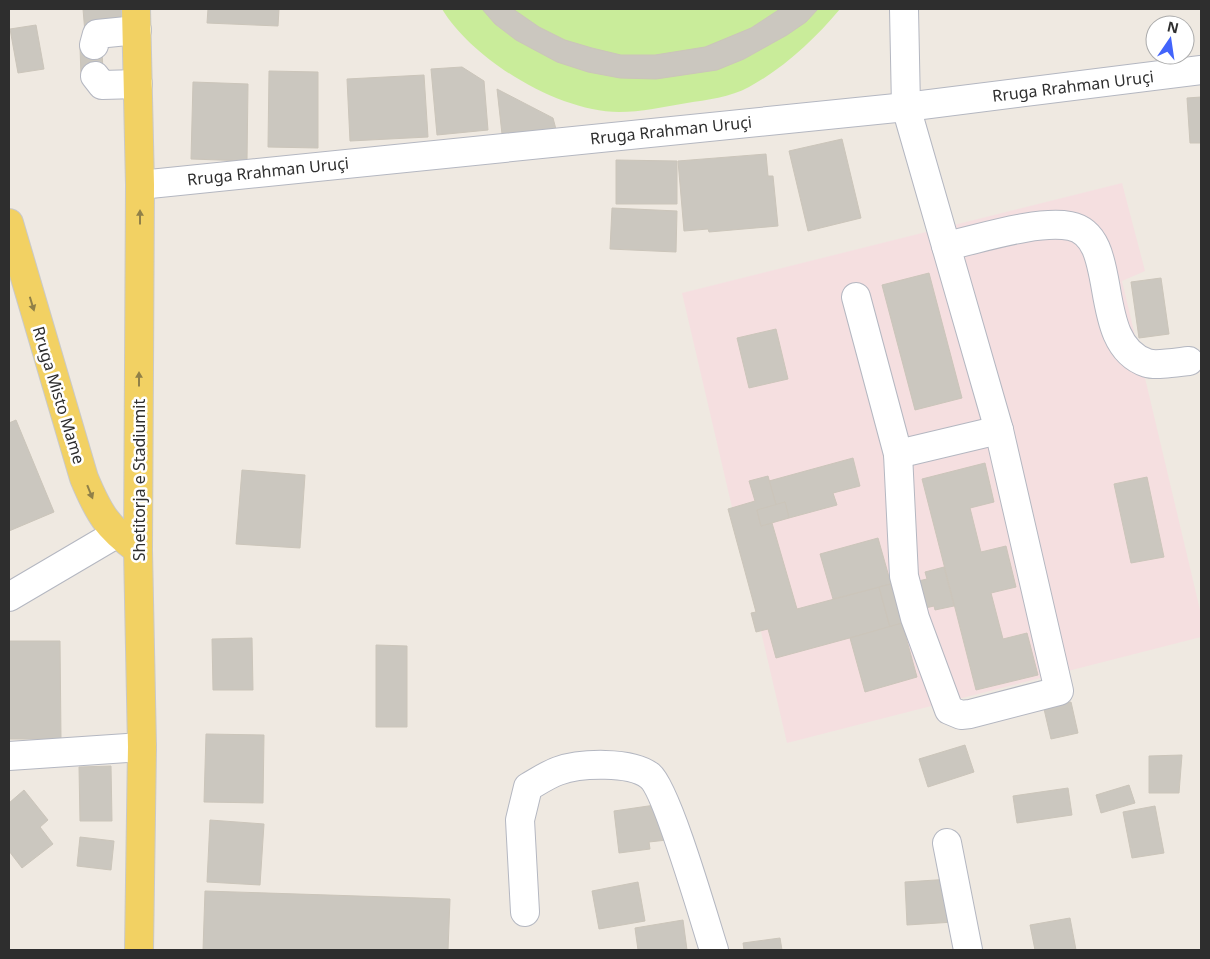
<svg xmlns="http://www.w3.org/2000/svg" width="1210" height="959" viewBox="0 0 1210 959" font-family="'Noto Sans',sans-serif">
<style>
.medical{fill:#f5dfe0}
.pitch{fill:#c9ec9a}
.building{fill:#cbc7bf;stroke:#cbc5ba}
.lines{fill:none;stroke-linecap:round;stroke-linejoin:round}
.minor-casing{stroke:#b4b7c1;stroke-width:30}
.major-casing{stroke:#c9c9c9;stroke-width:30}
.minor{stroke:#fff;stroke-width:28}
.major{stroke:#f2d163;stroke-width:28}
.oneway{fill:#908048}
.labels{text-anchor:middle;stroke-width:5;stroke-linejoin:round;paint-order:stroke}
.street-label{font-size:16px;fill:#2e2e2e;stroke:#fff}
</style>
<rect width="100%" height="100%" fill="#efe9e1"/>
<path class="medical" d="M1122 183 1145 271 1122 281 1201 614V637L787 743 682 293Z"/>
<path class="pitch" d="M442 9H840C815 39 784 68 749 87 731 97 706 100 687 103 664 107 641 112 619 112 558 112 473 60 442 9Z"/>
<g class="building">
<path d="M83 9H123L125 30 85 33Z"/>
<path d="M208 9H279L278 26 207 23Z"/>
<path d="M482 9H513L539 27 565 40 592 48 621 55H655L705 47 751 28 780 9H818L806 22 787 35 744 59 717 70 656 79 620 78 588 72 557 62 516 40 495 24Z"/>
<path d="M36 25 44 69 18 73 10 29Z"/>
<path d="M102 45 103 76 81 77 80 46Z"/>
<path d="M462 67 484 81 488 130 437 135 431 69Z"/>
<path d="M269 71 318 72V148L268 147Z"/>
<path d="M424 75 428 137 350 141 347 79Z"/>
<path d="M193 82 248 84 247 161 191 159Z"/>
<path d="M497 89 553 118 557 133 502 134Z"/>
<path d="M1201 97V143H1190L1187 98Z"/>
<path d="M842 139 861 218 808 231 789 151Z"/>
<path d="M766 154 768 176H773L778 226 709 232 708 229 684 231 678 161Z"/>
<path d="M616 160 677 161V204H616Z"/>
<path d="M612 208 677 211 676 252 610 249Z"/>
<path d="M929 273 962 398 915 410 882 285Z"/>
<path d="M1161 278 1169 334 1139 338 1131 282Z"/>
<path d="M776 329 788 379 749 388 737 338Z"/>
<path d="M16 420 54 512 9 531V423Z"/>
<path d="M853 458 860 486 833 493 837 505 789 518 785 502 776 505 769 481Z"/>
<path d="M985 463 994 502 970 508 981 552 1006 546 1016 587 991 593 1003 639 1027 633 1038 675 976 690 922 479Z"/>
<path d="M242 470 305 475 300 548 236 544Z"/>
<path d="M768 476 776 505 757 510 761 526 772 523 797 609 879 587 890 627 776 658 768 629 756 632 751 613 756 612 728 509 755 501 749 481Z"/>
<path d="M1147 477 1164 557 1131 563 1114 484Z"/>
<path d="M785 502 789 518 761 526 757 510Z"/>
<path d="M878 538 891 584 833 599 820 554Z"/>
<path d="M944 567 954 606 935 610 934 606 921 609 914 582 927 579 925 572Z"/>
<path d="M891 584 902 623 890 627 879 587Z"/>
<path d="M902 623 917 677 865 692 850 638Z"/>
<path d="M252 638 253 690H213L212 639Z"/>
<path d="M9 641H60L61 739H9Z"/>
<path d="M376 645 407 646V727H376Z"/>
<path d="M1071 702 1078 733 1051 739 1044 709Z"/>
<path d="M206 734 264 735 263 803 204 802Z"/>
<path d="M965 745 974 772 928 787 919 759Z"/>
<path d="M1182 755 1179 793H1149V756Z"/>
<path d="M111 766 112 821H80L79 767Z"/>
<path d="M1129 785 1135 803 1101 813 1096 795Z"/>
<path d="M1068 788 1072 815 1017 823 1013 796Z"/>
<path d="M24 790 48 820 40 827 53 844 22 868 9 851V803Z"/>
<path d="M662 804 667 840 649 842 650 849 619 853 614 811Z"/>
<path d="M1155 806 1164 853 1132 858 1123 812Z"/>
<path d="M210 820 264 824 260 885 207 882Z"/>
<path d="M80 837 114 841 111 870 77 866Z"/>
<path d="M951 879 954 922 907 925 905 882Z"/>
<path d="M638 882 645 921 599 929 592 891Z"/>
<path d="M205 891 450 899 448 950H203Z"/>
<path d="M1070 918 1076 950H1035L1030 925Z"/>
<path d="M683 920 687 950H638L635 928Z"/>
<path d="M780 938 782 950H744L743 943Z"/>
</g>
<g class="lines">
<g class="minor-casing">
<g id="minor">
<path d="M94 45 97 34 137 30"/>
<path d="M95 76 102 85 138 84"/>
<path d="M140 185 906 107 1201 70"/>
<path d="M946 246C980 239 1036 220 1070 226 1123 236 1088 343 1147 363 1156 366 1179 362 1189 361"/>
<path d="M856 297 898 454 904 576 915 618 949 710 961 715 970 714 1059 691 999 430 906 107 904 9"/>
<path d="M898 454 999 430"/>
<path d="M9 597 116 534"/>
<path d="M9 756 142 747"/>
<path d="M947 843 968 950"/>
<path d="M525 912 520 820 528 787C537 782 547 775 558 771 580 763 631 761 650 776 667 790 705 922 714 950"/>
</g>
</g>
<g class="major-casing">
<g id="major">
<path d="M136 9 140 185 138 550 142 747 139 950"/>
<path d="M9 223 84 478C99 514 107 527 138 550"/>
</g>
</g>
<use href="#minor" class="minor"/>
<use href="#major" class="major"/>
</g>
<defs><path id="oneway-solid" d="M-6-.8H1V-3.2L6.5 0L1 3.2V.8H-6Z" transform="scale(1.25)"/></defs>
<g class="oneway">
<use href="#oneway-solid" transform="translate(140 217) rotate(-90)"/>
<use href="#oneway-solid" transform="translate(32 304) rotate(73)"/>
<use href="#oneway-solid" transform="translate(139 379) rotate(-90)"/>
<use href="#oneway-solid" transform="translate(90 492) rotate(68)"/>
</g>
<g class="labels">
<g class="street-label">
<text transform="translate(1073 86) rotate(-7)" y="6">Rruga Rrahman Uruçi</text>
<text transform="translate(671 130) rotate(-6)" y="6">Rruga Rrahman Uruçi</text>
<text transform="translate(268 171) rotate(-6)" y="6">Rruga Rrahman Uruçi</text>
<text transform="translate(59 395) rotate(73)" y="6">Rruga Misto Mame</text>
<text transform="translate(139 480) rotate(-90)" y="6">Shetitorja e Stadiumit</text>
</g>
</g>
<rect width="1210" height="959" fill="none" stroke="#2e2e2e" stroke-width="20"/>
<g transform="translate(1170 40) rotate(13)"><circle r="24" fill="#ffffff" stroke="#ababab"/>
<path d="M0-4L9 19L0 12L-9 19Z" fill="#4264fb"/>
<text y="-8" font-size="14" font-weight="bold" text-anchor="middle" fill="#2e2e2e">N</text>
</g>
</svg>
